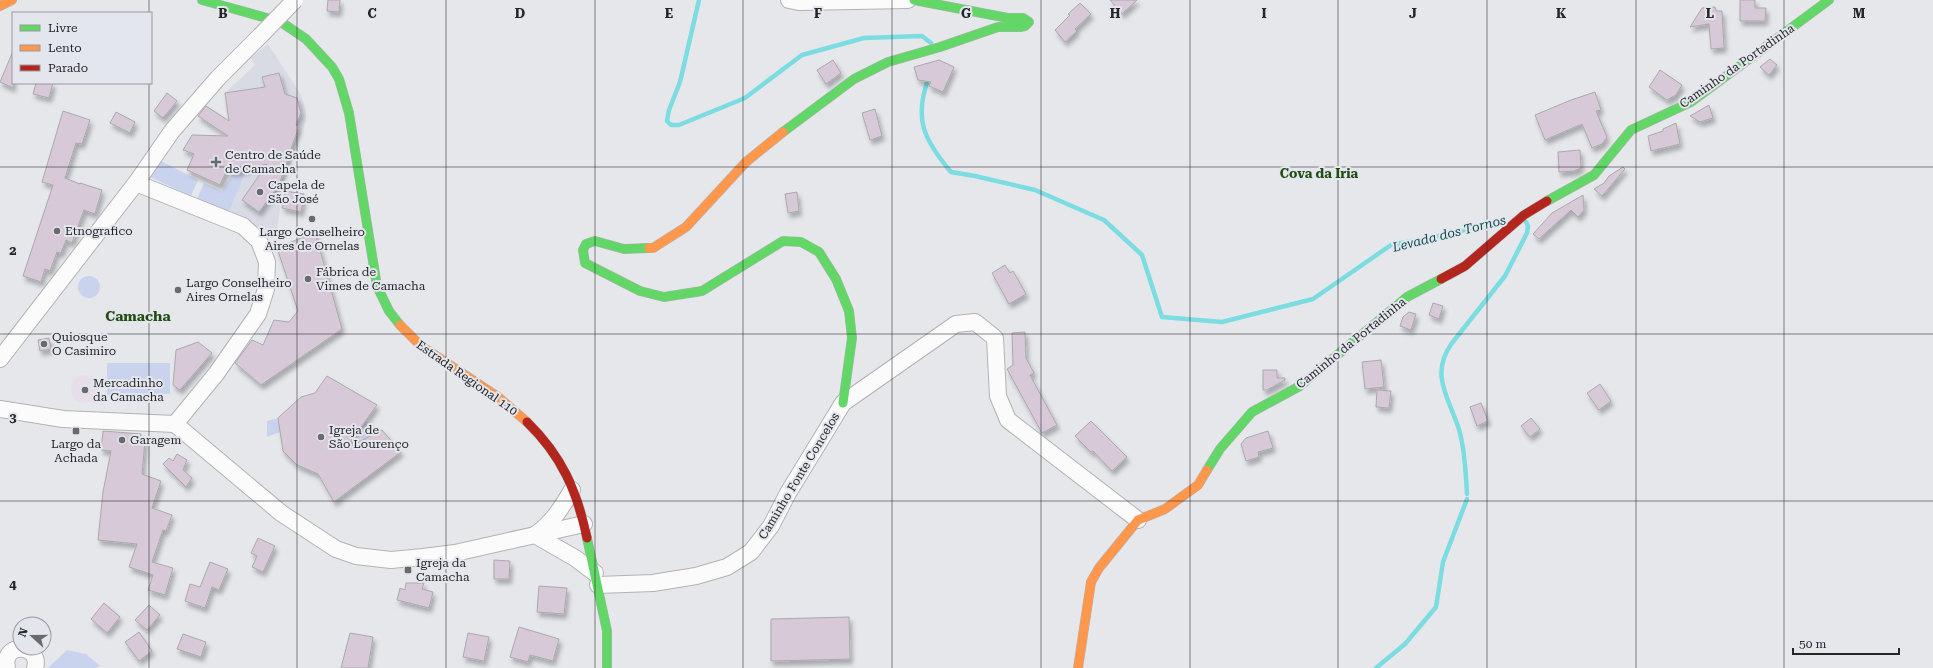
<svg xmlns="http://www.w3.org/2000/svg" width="1933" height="668" viewBox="0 0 1933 668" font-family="'Roboto Serif',serif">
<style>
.commercial{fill:#e7dee9}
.built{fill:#d8dbe4}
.green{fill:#cad3ee}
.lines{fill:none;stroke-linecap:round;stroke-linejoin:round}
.stream{stroke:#7bdce1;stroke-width:4.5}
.building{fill:#d7c9d7;stroke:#aaa9ac;filter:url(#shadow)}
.street-casing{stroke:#b3b3b6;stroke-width:18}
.fast-casing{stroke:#b3b3b6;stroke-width:10}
.slow-casing{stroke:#b3b3b6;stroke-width:10}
.jam-casing{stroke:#b3b3b6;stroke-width:10}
.street{stroke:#fbfbfc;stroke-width:16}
.fast{stroke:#63d668;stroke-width:9}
.slow{stroke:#ff974d;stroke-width:9}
.jam{stroke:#b3261e;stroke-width:9}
.street-bridge-casing{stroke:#b3b3b6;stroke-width:18;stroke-linecap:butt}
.street-bridge{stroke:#fbfbfc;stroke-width:16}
.grid{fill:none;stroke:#252628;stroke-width:1;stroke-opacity:0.55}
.poi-dot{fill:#696a6c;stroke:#e4e6ed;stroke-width:1.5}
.labels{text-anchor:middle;stroke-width:4;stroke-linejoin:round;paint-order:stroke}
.street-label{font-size:12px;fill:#252628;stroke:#e4e6ed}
.poi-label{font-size:12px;fill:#252628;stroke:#e4e6ed;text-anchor:start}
.neighbourhood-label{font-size:13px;font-weight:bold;fill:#224d12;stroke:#e4e6ed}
.water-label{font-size:13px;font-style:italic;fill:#0f4c4f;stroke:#e4e6ed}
.quarter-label{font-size:14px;font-weight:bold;fill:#224d12;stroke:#e4e6ed}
.grid-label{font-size:13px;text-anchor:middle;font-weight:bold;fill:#252628;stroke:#e4e6ed;stroke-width:4;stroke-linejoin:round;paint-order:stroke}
</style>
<defs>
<filter id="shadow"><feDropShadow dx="2.5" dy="4.5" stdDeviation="2" flood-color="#0004"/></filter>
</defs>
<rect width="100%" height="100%" fill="#e6e7eb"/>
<circle class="commercial" cx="85" cy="389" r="14"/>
<path class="built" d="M268 44 301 95 306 111V120L283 186 276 237 228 214 260 134 230 127 225 93 255 65 251 58Z"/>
<g class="green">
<path d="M252 157 228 214 197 199 204 183 222 191 234 172Z"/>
<path d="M159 160 198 180 191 196 148 176Z"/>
<circle cx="89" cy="287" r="11"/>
<path d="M107 363H170V394L107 395Z"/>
<path d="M278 418 280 432 267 437V421Z"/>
<path d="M365 421 382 430 361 441 362 433 341 423 362 426Z"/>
<path d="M67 650 86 654 100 666 95 668H48Z"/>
</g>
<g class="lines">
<g class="stream">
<path d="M699 0 680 82 669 110 667 121 671 125H679L745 98 802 55 864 38 922 36 931 43"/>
<path d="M929 77C913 119 924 140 951 172L975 176 1035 190 1104 220 1142 255 1162 317 1222 322 1313 299 1391 245 1449 234 1504 220"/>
<path d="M1467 494C1466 474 1465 453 1460 433 1451 400 1428 376 1452 343L1505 276 1527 233 1528 226 1526 222"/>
<path d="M1376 668 1405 644 1436 607 1443 562 1467 499"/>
</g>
</g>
<g class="building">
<path d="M328 0H340L339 12 327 11Z"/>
<path d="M1110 0H1137L1122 14Z"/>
<path d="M1740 0H1755V8H1766L1765 21H1740Z"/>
<path d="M1080 3 1091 14 1075 29 1077 31 1065 42 1055 30 1070 15 1068 14Z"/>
<path d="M1715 7 1716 11H1722L1724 48 1711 49 1709 24 1690 27 1702 8Z"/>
<path d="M13 51V88L0 82Z"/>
<path d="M1770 59 1777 65 1769 75 1760 67Z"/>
<path d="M833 60 841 73 826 84 817 70Z"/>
<path d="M939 60 954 67 943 92 929 86 931 82 918 80 914 67Z"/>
<path d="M1660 70 1682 85 1676 95 1667 100 1649 87Z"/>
<path d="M279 73 285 94 297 98 301 113 296 125 299 126 279 185 259 212 242 200 267 164 234 172 227 170 220 185 187 170 194 154 183 150 192 135 228 136 198 116 206 106 229 121 225 93 265 87 262 77Z"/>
<path d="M36 83H53L49 98 33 94Z"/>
<path d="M1595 92 1601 110 1596 111 1607 137 1602 144 1592 148 1582 124 1545 140 1535 115 1571 100Z"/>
<path d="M167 93 177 101 163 118 154 111Z"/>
<path d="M1709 105 1713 118 1700 122 1690 116Z"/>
<path d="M875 109 882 136 870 140 862 113Z"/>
<path d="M63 111 90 120 82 144 76 143 65 178 80 184V183L102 190 95 214 84 210 72 243 66 240 61 253 57 252 50 271 45 269 41 282 23 276 53 185 42 182Z"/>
<path d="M116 112 135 122 130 133 110 123Z"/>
<path d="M1676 123 1680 144 1651 151 1648 136 1663 131V129Z"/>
<path d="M1580 150 1581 168 1574 171 1559 172 1558 152Z"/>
<path d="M1623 167 1625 169 1602 196 1594 189 1604 183 1609 176Z"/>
<path d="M285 191 304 194 301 212 282 208Z"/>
<path d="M797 192 799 211 788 213 785 194Z"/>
<path d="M1583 195 1584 210 1578 217 1571 210 1539 239 1533 234 1552 213Z"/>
<path d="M315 232 342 329 261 385 235 363 252 340 263 345 274 320 289 322 298 311 277 248Z"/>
<path d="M1005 265 1010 273 1013 271 1026 294 1009 304 992 273Z"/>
<path d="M1433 303 1443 306 1439 319 1429 315Z"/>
<path d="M1409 312 1416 314 1411 330 1400 326 1403 317Z"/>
<path d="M1025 332 1026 358 1034 373 1030 375 1057 425 1042 433 1007 369 1013 365 1012 333Z"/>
<path d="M49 338 51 349 40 351 38 340Z"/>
<path d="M198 342 212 353 180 390 173 385 176 350Z"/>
<path d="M1381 360 1384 387 1365 389 1362 362Z"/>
<path d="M1263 370H1277V378H1285V380L1267 390H1263Z"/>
<path d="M327 376 377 405 345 449 382 430 401 452 334 502 318 474 297 465 283 451 278 418 301 397 315 393Z"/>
<path d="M1600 384 1611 401 1599 410 1587 393Z"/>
<path d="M1377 390 1391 391 1389 408 1376 407Z"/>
<path d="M1481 403 1488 421 1477 426 1470 407Z"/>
<path d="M1531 418 1540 429 1530 437 1521 426Z"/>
<path d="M1091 421 1127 457 1112 471 1093 451 1091 452 1075 436Z"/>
<path d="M103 431 141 434 140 439 145 440 142 474 161 481 152 508 172 515 166 531 163 530 152 562 173 568 165 595 148 590 153 575 129 567 137 544 98 540 103 492 111 451 101 450Z"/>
<path d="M1268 431 1273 448 1258 452 1259 457 1246 461 1241 444 1246 438Z"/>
<path d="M177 454 187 460 183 470 192 478 186 487 163 464 169 458 173 461Z"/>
<path d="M258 538 275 546 263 572 252 567 257 556 251 553Z"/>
<path d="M494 560 510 561 509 579H494Z"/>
<path d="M210 562 228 569 219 590 212 587 205 608 185 601 190 584 200 587Z"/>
<path d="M406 583H424L422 589 433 592 429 608 397 600 400 588 405 590Z"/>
<path d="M539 586 567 588 564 614 537 612Z"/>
<path d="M104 603 120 617 107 633 91 619Z"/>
<path d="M149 605 160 615 147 630 135 620Z"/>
<path d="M849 617 850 659 771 661V619Z"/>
<path d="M519 627 559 639 553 661 530 655 528 662 510 657Z"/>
<path d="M139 632 152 651 139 661 125 642Z"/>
<path d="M350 633 373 637 368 668H341Z"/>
<path d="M468 633 489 637 484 661 463 657Z"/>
<path d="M183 634 206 642 201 657 177 649Z"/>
</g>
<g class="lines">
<g class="street-casing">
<g id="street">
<path d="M789 0 799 2 908 0"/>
<path d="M136 183 243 226 259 241 267 262 266 289 258 314 216 374 175 424"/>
<path d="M0 359 136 183 172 131 218 78 261 35"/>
<path d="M0 409 63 419 175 424"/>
<path d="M175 424 281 513 336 549 356 556 391 560 423 557 455 553 584 524"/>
<path d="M536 534C553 522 562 507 572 490"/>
<path d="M535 535 575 558 595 573"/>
<path d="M598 585 653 583 696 576 727 567 751 552 771 526 788 493 843 403 956 324 975 322 995 338 998 396 1008 420 1138 520"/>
<path d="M7 668C1 641 42 644 35 668"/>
</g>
</g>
<g class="fast-casing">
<g id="fast">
<path d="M202 0 281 22 306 39 332 67 339 79 349 113 377 286 389 311 400 325"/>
<path d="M783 132 854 79 888 62 940 47 998 27H1020L1025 26 1029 22 1023 18H1008L914 0"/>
<path d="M1547 201 1594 175 1631 130 1691 102 1829 0"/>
<path d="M649 248 624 249 595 241 586 244 583 250 585 263 640 291 664 297 702 291 783 241 801 242 819 252 836 279 849 311 852 338 843 403"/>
<path d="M1207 470 1220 449 1252 412 1300 386 1407 297 1441 279"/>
<path d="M587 538 607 631V668"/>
</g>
</g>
<g class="slow-casing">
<g id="slow">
<path d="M0 6 12 0"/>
<path d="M649 248H653L686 227 746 162 783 132"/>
<path d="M400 325 421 346 498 397 527 422"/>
<path d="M1078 668 1091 582 1099 568 1138 520 1165 509 1198 485 1207 470"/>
</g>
</g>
<g class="jam-casing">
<g id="jam">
<path d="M1441 279 1465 266 1524 215 1547 201"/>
<path d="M527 422C562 456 577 491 587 538"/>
</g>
</g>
<use href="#street" class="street"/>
<use href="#fast" class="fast"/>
<use href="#slow" class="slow"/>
<use href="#jam" class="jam"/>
<g class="street-bridge-casing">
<path id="street-bridge" d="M261 35 295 0"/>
</g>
<use href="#street-bridge" class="street-bridge"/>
</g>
<path class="grid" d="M149 0V13M297 0V668M446 0V668M595 0V668M743 0V668M892 0V668M1041 0V668M1190 0V668M1338 0V668M1487 0V668M1636 0V668M1784 0V668M149 83V668M0 167H1933M0 334H1933M0 501H1933"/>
<g class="poi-dot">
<path d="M214 156h4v4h4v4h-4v4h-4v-4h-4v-4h4z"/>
<circle cx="260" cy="192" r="4"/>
<circle cx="312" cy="219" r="4"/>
<circle cx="57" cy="231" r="4"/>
<circle cx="308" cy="279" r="4"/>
<circle cx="178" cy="290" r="4"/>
<circle cx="44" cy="344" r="4"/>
<circle cx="85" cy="390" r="4"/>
<rect x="72" y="427" width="8" height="8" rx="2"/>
<circle cx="321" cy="437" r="4"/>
<circle cx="122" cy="440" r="4"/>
<rect x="404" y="566" width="8" height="8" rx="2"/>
</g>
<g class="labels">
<g class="street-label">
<text transform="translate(1737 66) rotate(-35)" y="4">Caminho da Portadinha</text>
<text transform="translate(1351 343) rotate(-39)" y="4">Caminho da Portadinha</text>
<text transform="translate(467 378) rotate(35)" y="4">Estrada Regional 110</text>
<text transform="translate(799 476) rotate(-59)" y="4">Caminho Fonte Concelos</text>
</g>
<g class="poi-label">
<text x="225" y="159">Centro de Saúde<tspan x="225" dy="14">de Camacha</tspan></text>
<text x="268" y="189">Capela de<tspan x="268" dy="14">São José</tspan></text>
<text x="65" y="235">Etnografico</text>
<text x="312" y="236" text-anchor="middle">Largo Conselheiro<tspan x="312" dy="14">Aires de Ornelas</tspan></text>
<text x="316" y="276">Fábrica de<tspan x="316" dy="14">Vimes de Camacha</tspan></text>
<text x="186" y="287">Largo Conselheiro<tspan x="186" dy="14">Aires Ornelas</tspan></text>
<text x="52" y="341">Quiosque<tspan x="52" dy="14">O Casimiro</tspan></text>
<text x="93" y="387">Mercadinho<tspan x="93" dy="14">da Camacha</tspan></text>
<text x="329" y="434">Igreja de<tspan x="329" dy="14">São Lourenço</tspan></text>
<text x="130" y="444">Garagem</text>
<text x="76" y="448" text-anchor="middle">Largo da<tspan x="76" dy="14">Achada</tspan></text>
<text x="416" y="567">Igreja da<tspan x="416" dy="14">Camacha</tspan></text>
</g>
<g class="neighbourhood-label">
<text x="1319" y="178">Cova da Iria</text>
</g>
<g class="water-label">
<text transform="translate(1449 233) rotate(-14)" y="5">Levada dos Tornos</text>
</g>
<g class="quarter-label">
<text x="138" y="321">Camacha</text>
</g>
</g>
<g class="grid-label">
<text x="223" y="18">B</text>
<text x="372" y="18">C</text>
<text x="520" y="18">D</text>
<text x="669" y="18">E</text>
<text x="818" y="18">F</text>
<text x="966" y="18">G</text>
<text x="1115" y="18">H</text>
<text x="1264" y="18">I</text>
<text x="1413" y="18">J</text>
<text x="1561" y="18">K</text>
<text x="1710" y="18">L</text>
<text x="1859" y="18">M</text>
<text x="13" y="255">2</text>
<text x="13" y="422">3</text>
<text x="13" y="589">4</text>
</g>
<rect x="12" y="12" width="140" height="72" fill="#e4e6ed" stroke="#98999e"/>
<rect x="20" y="25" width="20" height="6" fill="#63d668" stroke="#98999e"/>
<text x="48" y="32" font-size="12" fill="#252628">Livre</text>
<rect x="20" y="45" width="20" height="6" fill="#ff974d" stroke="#98999e"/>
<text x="48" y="52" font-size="12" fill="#252628">Lento</text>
<rect x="20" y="65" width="20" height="6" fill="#b3261e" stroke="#98999e"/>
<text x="48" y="72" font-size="12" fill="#252628">Parado</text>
<g transform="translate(32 636) rotate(291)"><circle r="19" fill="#e4e6ed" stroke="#98999e"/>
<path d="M0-3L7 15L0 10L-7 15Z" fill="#696a6c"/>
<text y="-6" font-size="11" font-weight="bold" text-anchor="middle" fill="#252628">N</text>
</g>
<path d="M1793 648v6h106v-6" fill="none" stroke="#252628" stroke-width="2"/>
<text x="1799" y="648" font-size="12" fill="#252628" stroke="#e4e6ed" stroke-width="3" paint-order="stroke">50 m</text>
</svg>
